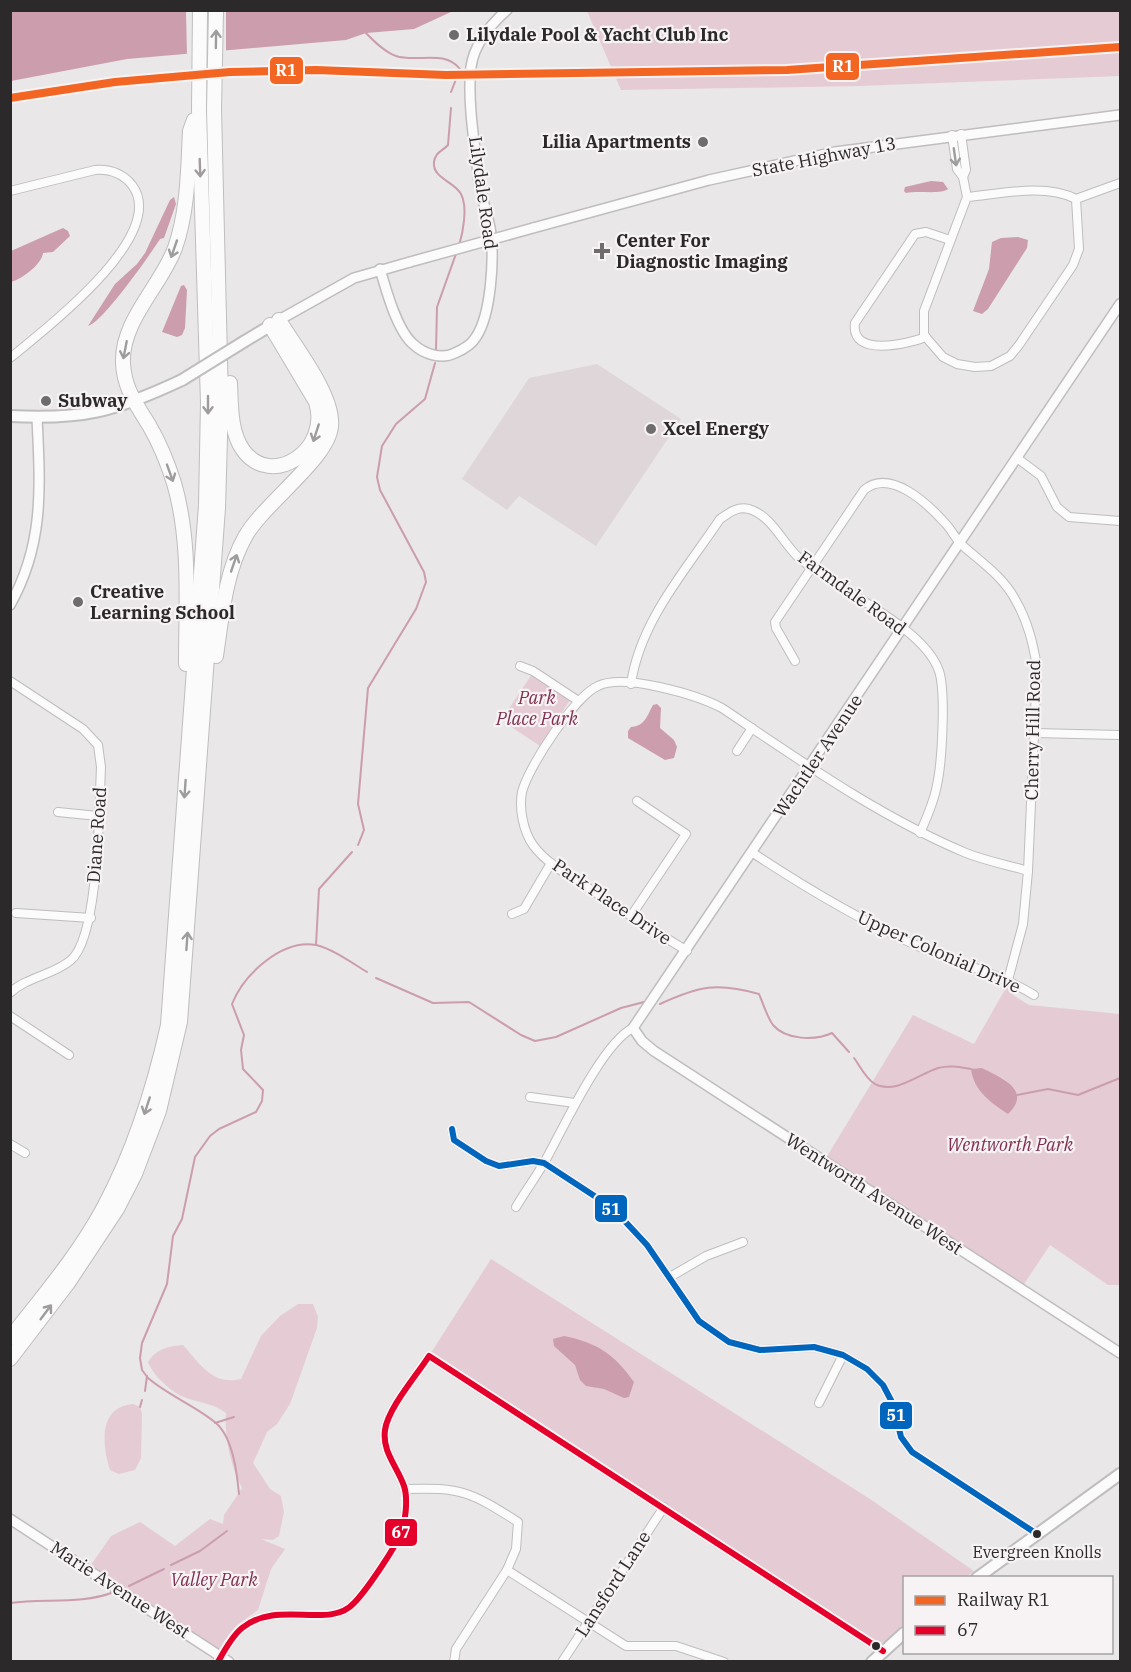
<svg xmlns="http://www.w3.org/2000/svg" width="1131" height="1672" viewBox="0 0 1131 1672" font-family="'IBM Plex Serif',serif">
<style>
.built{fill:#ded6d9}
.green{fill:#e5ccd4}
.water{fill:#cb9dad}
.pier{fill:#e9e7e8}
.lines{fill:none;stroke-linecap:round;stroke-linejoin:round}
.stream{stroke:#cb9dad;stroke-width:2}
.minor-casing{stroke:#bfbdbe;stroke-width:10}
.tertiary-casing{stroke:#bfbdbe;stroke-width:12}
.secondary-casing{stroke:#bfbdbe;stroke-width:14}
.motorway-casing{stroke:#bfbdbe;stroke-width:16}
.minor{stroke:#fcfbfc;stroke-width:8}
.tertiary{stroke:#fcfbfc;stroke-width:9}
.secondary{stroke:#fcfbfc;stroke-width:10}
.motorway{stroke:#fcfbfc;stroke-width:14}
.tertiary-bridge-casing{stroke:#bfbdbe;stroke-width:12;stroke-linecap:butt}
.secondary-bridge-casing{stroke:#bfbdbe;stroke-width:14;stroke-linecap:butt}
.tertiary-bridge{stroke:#fcfbfc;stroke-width:9}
.secondary-bridge{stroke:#fcfbfc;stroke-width:10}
.bus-1-casing{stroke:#f7f3f4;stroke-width:10}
.bus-2-casing{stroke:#f7f3f4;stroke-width:10}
.bus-1{stroke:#e4002b;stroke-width:6}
.bus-2{stroke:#0065bd;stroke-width:6}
.rail-1-casing{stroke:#f7f3f4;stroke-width:12}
.rail-1{stroke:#f26522;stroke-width:8}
.oneway{stroke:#9e9c9d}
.poi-dot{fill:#6e6c6c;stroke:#f7f3f4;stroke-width:2}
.bus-dot{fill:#2b2929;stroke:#f7f3f4;stroke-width:2}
.labels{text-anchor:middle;stroke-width:4.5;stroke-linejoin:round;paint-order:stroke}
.bus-label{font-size:16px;fill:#2b2929;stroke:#f7f3f4}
.poi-label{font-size:18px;font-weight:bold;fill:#2b2929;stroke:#f7f3f4;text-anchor:start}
.street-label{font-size:18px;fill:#2b2929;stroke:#f7f3f4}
.park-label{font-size:18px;font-style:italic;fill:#7f2f50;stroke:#f7f3f4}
.line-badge{stroke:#f7f3f4;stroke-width:2}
.badge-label{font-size:16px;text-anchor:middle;font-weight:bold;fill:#fff}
</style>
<rect width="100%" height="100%" fill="#e9e7e8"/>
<path class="built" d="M597 364 681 419 596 546 519 496 507 510 462 479 529 378Z"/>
<g class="green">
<path d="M587 11H1120V76L859 86 621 90Z"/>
<path d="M532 674 570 700 540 746 510 726 513 722 504 716Z"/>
<path d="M1007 986 1015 990 1013 995 1029 1005 1120 1014V1285H1108L1050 1245 1022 1287 826 1158 913 1015 974 1044Z"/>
<path d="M491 1259 870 1499 974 1571 966 1577 904 1578V1626L886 1641 879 1643 437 1356H429Z"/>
<path d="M298 1304H313L318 1317 317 1328 290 1404 277 1424 267 1432 253 1463 270 1489 281 1496 284 1512 279 1536 273 1540 261 1539 285 1549 271 1569 258 1610 237 1625 220 1651 91 1565 111 1536 140 1522 175 1546 210 1519 223 1524 224 1515 242 1488C231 1466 224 1438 226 1413 212 1402 197 1403 181 1396 168 1389 153 1375 148 1362 156 1349 168 1346 183 1345 200 1364 213 1386 241 1379L261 1336 280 1316Z"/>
<path d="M133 1404 140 1407 142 1414 141 1458 135 1470 119 1474 110 1470C102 1445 98 1407 133 1404Z"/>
</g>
<g class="water">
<path d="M11 11H453L414 29 366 33 346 40 127 59 11 81Z"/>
<path d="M931 181 943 182 948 189C940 195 919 190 906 193L904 191 905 187Z"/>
<path d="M174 197 176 204 164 238 160 239C150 255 102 323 88 326L115 284 137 264 145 253 170 200Z"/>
<path d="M63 228 68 231 70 236 53 252 43 253C42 264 22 279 11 282V251Z"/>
<path d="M1018 237 1028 240 1027 248 988 309 982 314 973 311 989 269 992 242 1001 238Z"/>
<path d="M184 285 187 290 185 328 182 335 177 337 162 332 181 286Z"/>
<path d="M657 704 661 708 660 728 674 740 677 747 674 758 665 760 628 738V731L631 727C645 726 647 716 653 705Z"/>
<path d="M982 1068C1001 1078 1033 1090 1008 1114 990 1102 974 1091 971 1069Z"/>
<path d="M564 1336C598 1343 614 1354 634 1382L629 1397 624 1398 604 1389 586 1386 580 1380 575 1365 554 1346 553 1339Z"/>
</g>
<path class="pier" d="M186 11H226V54L187 57Z"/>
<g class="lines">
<g class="stream">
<path d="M365 32C373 40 384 52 396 56 417 63 444 49 460 69L451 92"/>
<path d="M451 108 448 145C443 151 435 152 434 162 432 178 455 182 461 194 468 207 463 232 459 246"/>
<path d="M436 350 437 307 457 251"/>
<path d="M358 845 364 830 358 804 368 688 416 609 426 582 424 572 380 490 377 477 382 446 396 424 425 399 435 363"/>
<path d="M316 945 319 889 352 852"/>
<path d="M376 978 433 1003 469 1002 521 1035 535 1041 556 1037 621 1008 644 1002"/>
<path d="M660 1004C699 986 717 982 759 994 763 1003 767 1017 773 1025 786 1040 815 1041 832 1033L849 1052"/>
<path d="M854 1058C860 1066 866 1079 875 1084 895 1095 919 1074 938 1068 950 1065 959 1067 971 1069"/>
<path d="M1017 1095 1048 1089 1078 1095 1120 1078"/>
<path d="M145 1391 147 1376"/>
<path d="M140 1407 142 1400"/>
<path d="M215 1423 234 1417"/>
<path d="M239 1494C237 1473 233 1438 216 1423 196 1406 169 1396 148 1378L142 1370 140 1358 142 1343 167 1284 173 1236 182 1219 195 1157 210 1136 219 1129 256 1112 262 1101 263 1090 243 1069 241 1050 244 1035 232 1004C244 974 282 939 316 945 333 949 352 963 367 972"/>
<path d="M171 1565 200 1551 227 1531"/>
<path d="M129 1586 164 1569"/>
<path d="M10 1603C45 1598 81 1605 114 1592"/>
</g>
<g class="minor-casing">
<g id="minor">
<path d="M961 134 966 170 963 177"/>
<path d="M952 135 957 169 963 177 967 197 924 311V335L943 357 957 364 975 367 991 366 1010 356 1019 345 1073 265 1079 249 1076 199C1045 183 1000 194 967 197"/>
<path d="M10 191 95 170C110 169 123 174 132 185 170 235 43 331 10 358"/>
<path d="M1076 199 1120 183"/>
<path d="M926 337C908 344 850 358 855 323L915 234 926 232 950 240"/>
<path d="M1017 458 1041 476 1057 507 1069 517 1120 521"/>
<path d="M795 661 776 628 775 622 864 490C890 468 927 503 945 523 951 529 955 538 962 545 982 563 1003 576 1016 601 1028 622 1033 643 1037 667L1028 871 1023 924 1008 980"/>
<path d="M520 666 533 671 577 700"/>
<path d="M10 681 83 729 98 745 101 767C99 807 99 936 71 960 54 975 26 977 10 993"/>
<path d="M631 684C640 621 686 570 720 519 729 513 737 506 749 509 772 516 782 542 798 557 834 589 924 626 939 671 946 692 942 762 937 785 934 802 927 817 920 833"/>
<path d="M1034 733 1120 735"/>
<path d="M737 751 752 728"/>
<path d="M58 812 98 816"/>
<path d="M753 853C806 888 861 921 920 947 958 963 998 973 1034 995"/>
<path d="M16 913 91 918"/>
<path d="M512 914 524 909 551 863"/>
<path d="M631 916 686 834 637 801"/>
<path d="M687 951C653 930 620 909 587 887 568 875 546 863 533 845 523 831 519 808 522 792 528 767 575 696 598 686 624 673 697 695 722 708 801 761 878 816 966 853 986 861 1008 865 1028 871"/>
<path d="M10 1016 69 1055"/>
<path d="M530 1097 575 1103"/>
<path d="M452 1129 454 1140 486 1161 499 1166 533 1161 544 1163 596 1197 620 1216 647 1245 699 1321 729 1342 760 1350 814 1347 843 1355 867 1369 883 1385 893 1404 901 1437 912 1452 1037 1534"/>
<path d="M10 1144 25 1153"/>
<path d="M516 1207C525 1192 535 1178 544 1163 562 1131 602 1043 633 1028"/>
<path d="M670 1277 706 1256 743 1242"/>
<path d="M819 1403 843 1355"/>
<path d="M405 1489C461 1487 471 1492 518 1522L516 1549 507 1570 456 1649 454 1662"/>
<path d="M507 1570 626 1646H676L724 1662"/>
<path d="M218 1662C224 1651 232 1636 242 1628 278 1599 330 1630 354 1603 366 1591 393 1551 400 1535 406 1523 408 1498 404 1486 397 1466 382 1452 385 1430 388 1408 417 1375 429 1356L883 1651"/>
<path d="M562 1662 664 1507"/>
</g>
</g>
<g class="tertiary-casing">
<g id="tertiary">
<path d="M533 228 709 180 835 152 1120 115"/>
<path d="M380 269C386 290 397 330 413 344 424 354 441 360 455 353 462 350 472 344 476 337 491 315 494 260 491 234 489 216 481 199 479 181 475 147 467 101 471 67 474 45 490 25 507 10"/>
<path d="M1120 304 633 1028 642 1041 654 1051 1120 1353"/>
<path d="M279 320 354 278 410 262"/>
<path d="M10 605C45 543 40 485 37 417"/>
<path d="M10 1519 229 1662"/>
</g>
</g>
<g class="secondary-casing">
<g id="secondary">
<path d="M245 341 275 323"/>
<path d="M10 416C84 420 116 411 182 380"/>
<path d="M977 1578 1120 1474"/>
<path d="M872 1662 904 1633"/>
</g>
</g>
<g class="motorway-casing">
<g id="motorway">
<path d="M230 383C231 404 230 432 243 450 271 489 331 451 316 402L270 325"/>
<path d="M216 656C222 616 225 573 245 537 264 503 329 458 331 426 334 395 295 347 279 320"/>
<path d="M186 664C186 604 191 541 174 483 168 464 159 442 149 425 136 404 124 388 123 363 121 321 161 286 175 248 188 211 188 170 190 131L194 120"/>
<path d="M10 1338C43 1296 79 1254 104 1207 135 1149 154 1088 168 1025L206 505 208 403 199 110 200 10"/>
<path d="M10 1359 68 1283 117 1209 135 1174 159 1111 180 1022 218 508 221 401 214 109 216 10"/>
</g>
</g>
<use href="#minor" class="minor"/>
<use href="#tertiary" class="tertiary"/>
<use href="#secondary" class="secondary"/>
<use href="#motorway" class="motorway"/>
<g class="tertiary-bridge-casing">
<path id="tertiary-bridge" d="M410 262 533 228"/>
</g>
<g class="secondary-bridge-casing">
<path id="secondary-bridge" d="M182 380 245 341"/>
</g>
<use href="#tertiary-bridge" class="tertiary-bridge"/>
<use href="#secondary-bridge" class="secondary-bridge"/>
<g class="bus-1-casing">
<path id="bus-1" d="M218 1662C224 1651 232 1636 242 1628 278 1599 330 1630 354 1603 366 1591 393 1551 400 1535 406 1523 408 1498 404 1486 397 1466 382 1452 385 1430 388 1408 417 1375 429 1356L883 1651"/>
</g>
<g class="bus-2-casing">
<path id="bus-2" d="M452 1129 454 1140 486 1161 499 1166 533 1161 544 1163 596 1197 620 1216 647 1245 699 1321 729 1342 760 1350 814 1347 843 1355 867 1369 883 1385 893 1404 901 1437 912 1452 1037 1534"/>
</g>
<use href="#bus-1" class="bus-1"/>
<use href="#bus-2" class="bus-2"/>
<g class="rail-1-casing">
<path id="rail-1" d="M10 98 115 82 230 72 316 70 446 75 787 70 1120 47"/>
</g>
<use href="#rail-1" class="rail-1"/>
</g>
<defs><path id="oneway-shaft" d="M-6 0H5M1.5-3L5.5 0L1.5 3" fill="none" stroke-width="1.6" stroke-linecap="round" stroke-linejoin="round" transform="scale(1.5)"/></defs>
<g class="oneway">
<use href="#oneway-shaft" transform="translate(216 39) rotate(-89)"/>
<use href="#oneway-shaft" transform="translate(955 157) rotate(82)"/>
<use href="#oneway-shaft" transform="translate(200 168) rotate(88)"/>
<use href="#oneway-shaft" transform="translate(174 249) rotate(109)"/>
<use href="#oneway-shaft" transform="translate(125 350) rotate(101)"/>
<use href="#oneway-shaft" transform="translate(208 405) rotate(90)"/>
<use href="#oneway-shaft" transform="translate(316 433) rotate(108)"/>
<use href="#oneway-shaft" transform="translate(170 473) rotate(70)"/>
<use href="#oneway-shaft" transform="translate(234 563) rotate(-71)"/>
<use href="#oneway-shaft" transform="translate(185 789) rotate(94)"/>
<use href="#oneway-shaft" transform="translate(187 941) rotate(-86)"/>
<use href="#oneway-shaft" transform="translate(147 1106) rotate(108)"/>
<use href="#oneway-shaft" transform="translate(46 1312) rotate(-53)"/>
</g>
<g class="poi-dot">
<circle cx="454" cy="35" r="6"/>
<circle cx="703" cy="142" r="6"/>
<path d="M599 242h6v6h6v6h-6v6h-6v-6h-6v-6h6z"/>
<circle cx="46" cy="401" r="6"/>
<circle cx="651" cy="429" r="6"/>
<circle cx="78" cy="602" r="6"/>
</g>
<g class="bus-dot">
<circle cx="1037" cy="1534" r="5"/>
<circle cx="876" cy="1646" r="5"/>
</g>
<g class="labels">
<g class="bus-label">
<text x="1037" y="1558">Evergreen Knolls</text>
</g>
<g class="poi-label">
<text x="466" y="41">Lilydale Pool &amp; Yacht Club Inc</text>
<text x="691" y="148" text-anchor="end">Lilia Apartments</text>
<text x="616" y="247">Center For<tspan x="616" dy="21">Diagnostic Imaging</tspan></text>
<text x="58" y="407">Subway</text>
<text x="663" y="435">Xcel Energy</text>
<text x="90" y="598">Creative<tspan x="90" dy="21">Learning School</tspan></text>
</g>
<g class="street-label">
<text transform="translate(824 157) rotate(-11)" y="6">State Highway 13</text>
<text transform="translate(483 193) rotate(82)" y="6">Lilydale Road</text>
<text transform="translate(852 593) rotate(36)" y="6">Farmdale Road</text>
<text transform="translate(1033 730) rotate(-89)" y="6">Cherry Hill Road</text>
<text transform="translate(818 756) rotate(-56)" y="6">Wachtler Avenue</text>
<text transform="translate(97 835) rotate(-86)" y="6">Diane Road</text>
<text transform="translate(612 902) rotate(34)" y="6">Park Place Drive</text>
<text transform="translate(939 952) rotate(24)" y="6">Upper Colonial Drive</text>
<text transform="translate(874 1194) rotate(33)" y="6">Wentworth Avenue West</text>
<text transform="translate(613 1584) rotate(-57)" y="6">Lansford Lane</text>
<text transform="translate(120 1590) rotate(33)" y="6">Marie Avenue West</text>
</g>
<g class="park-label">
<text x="537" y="704">Park<tspan x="537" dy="21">Place Park</tspan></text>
<text x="1010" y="1151">Wentworth Park</text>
<text x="214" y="1586">Valley Park</text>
</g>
</g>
<g class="line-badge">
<rect x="825" y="52" width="35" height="29" rx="6" fill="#f26522"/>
<rect x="269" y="56" width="35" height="29" rx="6" fill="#f26522"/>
<rect x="594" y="1194" width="34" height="29" rx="6" fill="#0065bd"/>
<rect x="879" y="1401" width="34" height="29" rx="6" fill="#0065bd"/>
<rect x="384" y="1518" width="34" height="29" rx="6" fill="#e4002b"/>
</g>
<g class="badge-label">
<text x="843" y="72">R1</text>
<text x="286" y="76">R1</text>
<text x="611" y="1215">51</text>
<text x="896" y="1421">51</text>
<text x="401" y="1538">67</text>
</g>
<rect width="1131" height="1672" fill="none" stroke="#2b2929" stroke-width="24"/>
<rect x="903" y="1576" width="210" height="78" fill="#f7f3f4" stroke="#a5a2a3" stroke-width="1.5"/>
<rect x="915" y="1596" width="30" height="9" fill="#f26522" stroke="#a5a2a3" stroke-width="1.5"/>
<text x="957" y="1606" font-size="18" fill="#2b2929">Railway R1</text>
<rect x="915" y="1626" width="30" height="9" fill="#e4002b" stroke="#a5a2a3" stroke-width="1.5"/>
<text x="957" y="1636" font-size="18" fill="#2b2929">67</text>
</svg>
